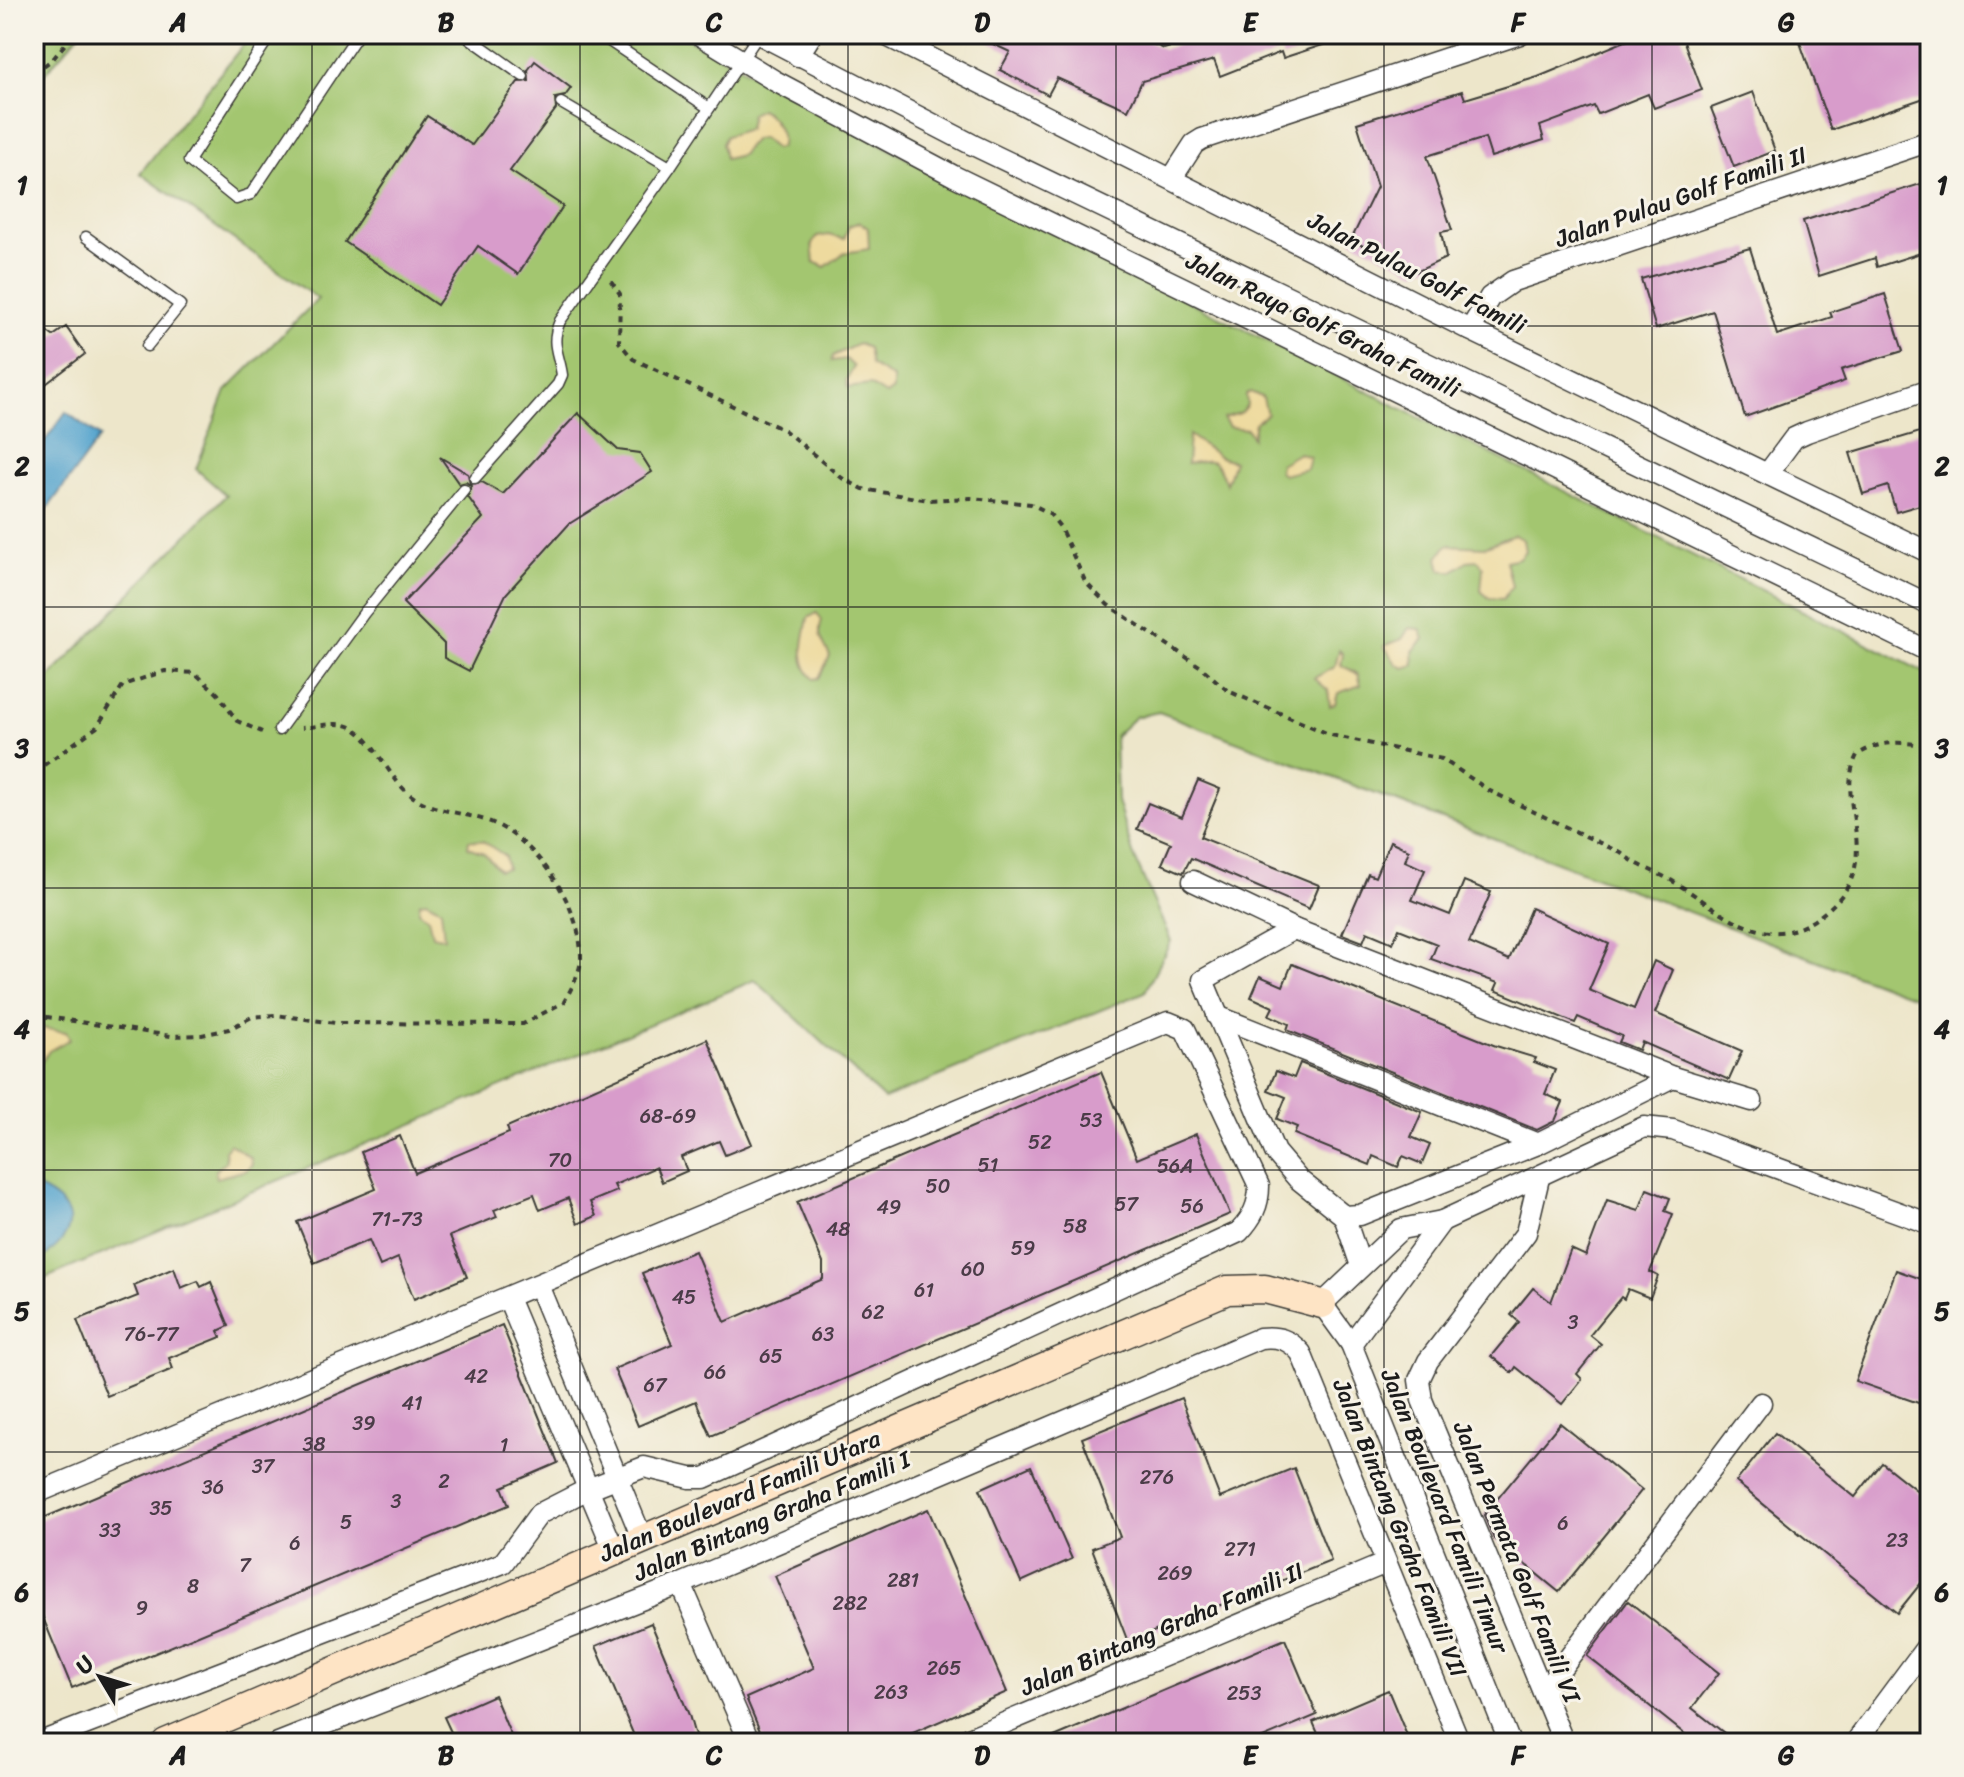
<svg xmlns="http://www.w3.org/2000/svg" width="1964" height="1777" viewBox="0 0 1964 1777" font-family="Sriracha,sans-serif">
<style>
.green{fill:#a3c670;stroke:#607146;stroke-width:2}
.sand{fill:#eeda9e;stroke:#857b5d;stroke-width:2}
.water{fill:#52a3cd;stroke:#376074;stroke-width:2}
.building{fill:#d89ccb}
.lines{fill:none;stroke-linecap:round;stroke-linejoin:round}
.lane-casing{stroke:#3b3a36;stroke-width:13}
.street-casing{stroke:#3b3a36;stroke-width:23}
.secondary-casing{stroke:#3b3a36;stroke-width:31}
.path{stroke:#3b3a36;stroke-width:4;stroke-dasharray:6 6;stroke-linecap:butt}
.lane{stroke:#fff;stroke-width:10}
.street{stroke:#fff;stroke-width:20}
.secondary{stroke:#fee4c5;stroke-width:28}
.grid{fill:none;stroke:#1c1c1c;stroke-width:2;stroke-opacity:0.55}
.labels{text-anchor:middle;stroke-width:6;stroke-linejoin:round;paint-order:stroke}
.number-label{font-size:20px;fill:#4b3c48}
.street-label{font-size:24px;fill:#1c1c1c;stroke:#f7f3e8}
.neatline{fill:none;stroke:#1c1c1c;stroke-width:3}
.grid-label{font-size:26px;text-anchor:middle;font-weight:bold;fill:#1c1c1c}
</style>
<rect width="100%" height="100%" fill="#f7f3e8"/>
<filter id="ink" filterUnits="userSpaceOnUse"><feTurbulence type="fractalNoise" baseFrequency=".0125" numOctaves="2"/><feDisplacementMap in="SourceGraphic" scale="16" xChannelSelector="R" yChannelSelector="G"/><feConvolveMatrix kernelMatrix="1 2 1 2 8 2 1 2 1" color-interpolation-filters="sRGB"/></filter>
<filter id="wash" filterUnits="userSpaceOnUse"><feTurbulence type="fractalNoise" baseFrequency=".006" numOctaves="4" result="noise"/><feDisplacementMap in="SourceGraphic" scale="32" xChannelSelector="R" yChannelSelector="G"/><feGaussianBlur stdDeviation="1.8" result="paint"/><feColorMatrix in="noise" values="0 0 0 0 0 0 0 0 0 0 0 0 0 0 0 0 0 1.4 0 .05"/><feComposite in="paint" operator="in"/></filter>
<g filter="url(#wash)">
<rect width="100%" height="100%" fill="#ede6ca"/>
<g class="green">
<path d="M34 34H79L34 86Z"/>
<path d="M252 34H679L930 171 1930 675V1003L1159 712 1135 717 1115 736 1117 801 1133 854 1171 941 1145 992 884 1099 755 980 34 1283V693L226 495 196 469 226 391 318 299 140 173Z"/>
</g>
<g class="sand">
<path d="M760 109C771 114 786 133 780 147L775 149 762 138 754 139 741 155 725 159 722 144 726 136 748 129 751 114Z"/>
<path d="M859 222 868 228 869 249 844 253 825 267 814 262 812 244 817 237 828 235 844 239 849 226Z"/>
<path d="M858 344 868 348 871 365 893 378V390L886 395 870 385 848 388 846 381 854 367 846 359 832 361 833 356Z"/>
<path d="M1251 392 1263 398 1267 414 1255 423 1252 438 1247 429 1229 427 1223 418 1240 413 1247 405 1246 394Z"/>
<path d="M1189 435 1220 457 1234 461 1226 484C1215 456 1214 459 1187 464Z"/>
<path d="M1299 453 1310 457 1307 469 1283 475 1279 472 1280 464Z"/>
<path d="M1514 535 1523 540 1525 551 1519 558 1506 561 1512 586 1503 599 1489 598 1481 591 1483 567 1478 560 1467 561 1452 572 1441 570 1438 558 1447 545 1484 547Z"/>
<path d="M817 613 822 620C816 636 824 642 830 656L819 678 814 679C796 662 804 638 808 618Z"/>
<path d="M1409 628 1420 629 1424 639 1413 651 1414 665 1404 668 1397 665 1384 646 1402 639Z"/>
<path d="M1339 650 1343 654 1341 665 1358 674 1361 685 1338 693 1335 704 1330 706 1328 690 1314 678 1335 667Z"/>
<path d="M469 840 483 841 505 856 507 868 499 870 484 853 468 847Z"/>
<path d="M426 901 441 909 444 938 432 935 428 918 419 911 420 902Z"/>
<path d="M41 1028 66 1032 70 1039 49 1051 40 1064H34V1030Z"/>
<path d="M230 1144 251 1158 252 1164 247 1170 216 1178 215 1171 226 1161 225 1150Z"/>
</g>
<g class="water">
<path d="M66 412 100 437 34 527V456Z"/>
<path d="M34 1186C86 1209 76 1237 34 1264Z"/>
</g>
<g id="blocks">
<g class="building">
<path d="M972 34H1132L1164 49 1205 37 1203 34H1343L1344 38 1283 58 1281 52 1220 76 1214 60 1142 81 1128 110 1057 78 1048 95 1000 70 1010 52Z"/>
<path d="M1626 34H1681L1702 90 1654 108 1648 94 1598 114 1594 106 1540 126 1544 140 1491 157 1485 138 1427 156 1452 230 1441 232 1446 258 1416 272 1351 240 1377 187 1357 123 1462 91 1465 99 1538 77 1628 40Z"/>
<path d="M1797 34H1930V96L1831 130Z"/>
<path d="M535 61 571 88 565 96 555 98 556 109 510 171 563 206 518 274 478 246 437 305 345 242 427 116 472 145 518 82 529 81 528 70Z"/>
<path d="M1753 92 1775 151 1734 167 1711 108Z"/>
<path d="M1930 181V250L1877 267 1875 258 1819 276 1803 221Z"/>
<path d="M1750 248 1777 335 1832 317 1830 312 1885 294 1903 351 1841 370 1845 381 1745 417 1713 311 1656 329 1641 279Z"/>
<path d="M34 322 53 336 66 327 85 354 34 393Z"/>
<path d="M578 413 618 450 640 453 652 472 569 524 506 594 469 671 444 658V644L403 603 483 518 468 497 471 486 466 482 459 484 440 457 468 474 470 484 482 482 503 494Z"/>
<path d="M1930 429V502L1896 512 1888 486 1863 494 1850 453Z"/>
<path d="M1198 780 1220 789 1200 837 1319 885 1309 909 1191 858 1183 873 1162 864 1171 843 1137 829 1148 803 1182 817Z"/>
<path d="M1390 841 1409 850 1405 861 1425 870 1412 900 1450 915 1464 881 1491 892 1469 943 1509 960 1531 908 1609 944 1589 990 1634 1009 1654 961 1673 970 1655 1013 1742 1051 1729 1080 1642 1042 1639 1050 1619 1042 1622 1036 1578 1017 1575 1023 1495 990 1498 983 1431 959 1437 944 1399 929 1393 943 1367 932 1363 942 1342 934 1368 874 1375 877Z"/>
<path d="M1292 964 1496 1046 1536 1058 1534 1062 1555 1070 1545 1094 1563 1102 1555 1121 1537 1130 1287 1030 1289 1024 1269 1015 1273 1007 1251 997 1260 976 1283 986Z"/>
<path d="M707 1039 752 1144 725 1155 719 1141 681 1157 687 1171 662 1182 656 1167 614 1185 617 1191 590 1202 596 1216 578 1224 568 1198 540 1210 534 1194 494 1210 497 1217 450 1236 467 1277 414 1299 398 1258 380 1266 369 1240 314 1263 297 1222 376 1189 361 1152 400 1136 415 1173 509 1133 507 1127Z"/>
<path d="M1300 1063 1422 1112 1411 1137 1430 1145 1422 1164 1403 1156 1398 1167 1373 1156 1370 1165 1294 1134 1297 1127 1277 1119 1286 1097 1268 1090 1276 1071 1294 1078Z"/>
<path d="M1101 1072 1137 1159 1196 1134 1230 1214 711 1436 696 1401 638 1426 614 1369 672 1344 642 1273 695 1251 725 1322 823 1279V1263L797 1202Z"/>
<path d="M1647 1189 1670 1198 1665 1211 1673 1214 1650 1272 1658 1276 1650 1298 1628 1289 1624 1299 1621 1297 1590 1335 1601 1344 1577 1374 1582 1379 1562 1404 1516 1367 1512 1373 1491 1356 1519 1322 1511 1315 1533 1288 1551 1302 1571 1249 1586 1256 1607 1200 1639 1210Z"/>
<path d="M174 1268 181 1288 198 1281 201 1287 211 1282 229 1326 218 1331 221 1337 169 1358 173 1369 107 1396 77 1320 138 1296 134 1285Z"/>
<path d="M1896 1270 1930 1282V1407L1855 1381Z"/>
<path d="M502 1325 558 1463 502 1487 509 1505 72 1688 34 1596V1522Z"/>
<path d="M1181 1398 1220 1498 1294 1468 1331 1561 1128 1642 1092 1548 1120 1537 1082 1438Z"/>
<path d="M1560 1423 1642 1490 1559 1592 1494 1539 1484 1515Z"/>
<path d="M1775 1433 1855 1497 1882 1463 1930 1501V1572L1897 1613 1736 1482Z"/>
<path d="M1031 1466 1072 1559 1021 1582 980 1489Z"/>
<path d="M928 1509 1007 1692 890 1743H765L746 1698 814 1668 775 1576Z"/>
<path d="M1628 1601 1719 1673 1692 1708 1737 1743H1696L1587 1656Z"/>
<path d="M651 1623 689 1715 697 1743H637L596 1646Z"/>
<path d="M1285 1639 1317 1715 1251 1743H1040Z"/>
<path d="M1388 1690 1410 1743H1322L1313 1722Z"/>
<path d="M494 1695 514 1743H456L444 1717Z"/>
</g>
</g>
</g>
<g filter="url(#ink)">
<use href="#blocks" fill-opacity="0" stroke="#3b3a36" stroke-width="2"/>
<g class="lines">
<g class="lane-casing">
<g id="lane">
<path d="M271 34 189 161 236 199 251 194 358 34"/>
<path d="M464 34 523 76"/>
<path d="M599 34 709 108"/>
<path d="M561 103 670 167"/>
<path d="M86 237 180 305 147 346"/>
<path d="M475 478 558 384 562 375C559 353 550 344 560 321L670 167 759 34"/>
<path d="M279 730 364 613 464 490"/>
</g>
</g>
<g class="street-casing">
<g id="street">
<path d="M698 34 775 81 954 176 1930 652"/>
<path d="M759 34 973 145 1930 605"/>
<path d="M883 34 1470 330 1930 553"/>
<path d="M798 56 812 34"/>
<path d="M1172 178 1194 144 1202 139 1520 34"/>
<path d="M1470 330 1490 297 1513 281 1930 141"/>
<path d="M1768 473 1794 438 1807 432 1930 389"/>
<path d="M1193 881 1294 929 1673 1077 1752 1101"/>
<path d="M1294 929 1203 980 1275 1152 1298 1179 1344 1216 1360 1215 1538 1144"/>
<path d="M1217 1016 1538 1144 1673 1077"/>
<path d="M1539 1178 1526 1233 1428 1361 1419 1380 1422 1400 1564 1743"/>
<path d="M1344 1216 1361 1266"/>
<path d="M538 1285 642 1538"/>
<path d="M508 1298 614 1550"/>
<path d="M1351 1344 1442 1221"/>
<path d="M34 1494 1168 1022 1185 1029 1259 1186C1259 1206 1252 1218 1239 1232L704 1478H690L644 1467 588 1489 539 1514 503 1563 38 1743"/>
<path d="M681 1584 750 1743"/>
<path d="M1543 1692 1761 1403"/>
<path d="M278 1743 681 1584 1260 1338C1278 1336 1289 1339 1301 1353L1460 1743"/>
<path d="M957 1743 1386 1563"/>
<path d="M1510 1743 1351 1344 1322 1304 1401 1229 1442 1221 1644 1127 1673 1130 1930 1224"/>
<path d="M1855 1743 1930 1642"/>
</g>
</g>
<g class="secondary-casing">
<path id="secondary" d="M166 1743 1227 1290 1265 1289 1322 1304"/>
</g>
<g class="path">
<path d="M34 73 53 59 73 34"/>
<path d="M611 281 620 294 619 342 633 359 784 430 842 478 863 489 928 500 971 498 1031 504 1049 513 1060 527 1086 583 1108 605 1201 667 1228 691 1331 735 1442 759 1490 791 1621 853C1637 866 1655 871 1674 882 1723 911 1768 960 1825 912 1842 898 1853 883 1856 862 1861 824 1840 789 1857 755 1882 739 1902 742 1930 746"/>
<path d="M34 772 97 727 123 685 165 671 195 673 218 694 237 721 262 732"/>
<path d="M34 1015 171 1036 202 1035 229 1029 252 1017 276 1015 335 1023 523 1024 564 1002C571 989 581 972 581 957 581 906 538 843 493 823 466 812 436 813 412 796 388 780 371 730 345 725 333 722 315 727 302 728"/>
</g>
<use href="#lane" class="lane"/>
<use href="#street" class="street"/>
<use href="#secondary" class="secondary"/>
</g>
</g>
<path class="grid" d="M312 34V1743M580 34V1743M848 34V1743M1116 34V1743M1384 34V1743M1652 34V1743M34 326H1930M34 607H1930M34 888H1930M34 1170H1930M34 1452H1930"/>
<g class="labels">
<g class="number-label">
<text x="668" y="1123">68-69</text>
<text x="1091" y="1127">53</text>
<text x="1040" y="1149">52</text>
<text x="560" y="1167">70</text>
<text x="988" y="1172">51</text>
<text x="1175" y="1173">56A</text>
<text x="938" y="1193">50</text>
<text x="1126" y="1211">57</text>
<text x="1192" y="1213">56</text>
<text x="889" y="1214">49</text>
<text x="397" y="1226">71-73</text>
<text x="1075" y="1233">58</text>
<text x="838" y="1236">48</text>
<text x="1023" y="1255">59</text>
<text x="973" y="1276">60</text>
<text x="924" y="1297">61</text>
<text x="684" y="1304">45</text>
<text x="873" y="1319">62</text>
<text x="1573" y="1329">3</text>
<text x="151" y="1341">76-77</text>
<text x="823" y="1341">63</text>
<text x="771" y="1363">65</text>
<text x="715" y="1379">66</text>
<text x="476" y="1383">42</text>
<text x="655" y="1392">67</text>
<text x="412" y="1410">41</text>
<text x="364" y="1430">39</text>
<text x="314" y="1451">38</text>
<text x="504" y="1452">1</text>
<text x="263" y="1473">37</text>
<text x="1157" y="1484">276</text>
<text x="444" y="1488">2</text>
<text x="213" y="1494">36</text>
<text x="396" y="1508">3</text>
<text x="161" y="1515">35</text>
<text x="346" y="1529">5</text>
<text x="1563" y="1530">6</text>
<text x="110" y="1537">33</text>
<text x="1897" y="1547">23</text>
<text x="295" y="1550">6</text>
<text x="1240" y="1556">271</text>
<text x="245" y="1572">7</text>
<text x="1175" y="1580">269</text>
<text x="903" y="1587">281</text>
<text x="193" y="1593">8</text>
<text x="850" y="1610">282</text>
<text x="142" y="1615">9</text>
<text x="944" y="1675">265</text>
<text x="891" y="1699">263</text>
<text x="1244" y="1700">253</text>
</g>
<g class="street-label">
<text transform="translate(1681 197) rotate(-19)" y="8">Jalan Pulau Golf Famili II</text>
<text transform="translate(1417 273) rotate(27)" y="8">Jalan Pulau Golf Famili</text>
<text transform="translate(1323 325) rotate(26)" y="8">Jalan Raya Golf Graha Famili</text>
<text transform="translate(740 1496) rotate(-23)" y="8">Jalan Boulevard Famili Utara</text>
<text transform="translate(1445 1511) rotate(68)" y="8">Jalan Boulevard Famili Timur</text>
<text transform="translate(772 1516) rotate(-23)" y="8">Jalan Bintang Graha Famili I</text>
<text transform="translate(1400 1528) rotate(68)" y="8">Jalan Bintang Graha Famili VII</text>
<text transform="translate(1517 1562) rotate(68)" y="8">Jalan Permata Golf Famili VI</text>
<text transform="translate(1162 1629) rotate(-23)" y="8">Jalan Bintang Graha Famili II</text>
</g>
</g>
<rect width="1964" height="1777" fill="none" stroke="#f7f3e8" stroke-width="88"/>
<g transform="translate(100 1677) rotate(308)" stroke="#f7f3e8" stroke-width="6" paint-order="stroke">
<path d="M0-6L14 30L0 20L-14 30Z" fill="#1c1c1c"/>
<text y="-12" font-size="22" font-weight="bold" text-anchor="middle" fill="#1c1c1c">U</text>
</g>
<rect x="44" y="44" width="1876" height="1689" class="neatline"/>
<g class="grid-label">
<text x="178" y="31">A</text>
<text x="446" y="31">B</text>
<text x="714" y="31">C</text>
<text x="982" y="31">D</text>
<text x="1250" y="31">E</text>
<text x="1518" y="31">F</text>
<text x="1786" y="31">G</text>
<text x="22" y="194">1</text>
<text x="1942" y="194">1</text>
<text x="22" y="475">2</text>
<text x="1942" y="475">2</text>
<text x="22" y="757">3</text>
<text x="1942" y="757">3</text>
<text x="22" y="1038">4</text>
<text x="1942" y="1038">4</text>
<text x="22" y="1320">5</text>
<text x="1942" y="1320">5</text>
<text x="22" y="1601">6</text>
<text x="1942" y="1601">6</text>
<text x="178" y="1764">A</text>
<text x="446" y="1764">B</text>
<text x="714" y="1764">C</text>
<text x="982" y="1764">D</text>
<text x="1250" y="1764">E</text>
<text x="1518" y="1764">F</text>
<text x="1786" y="1764">G</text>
</g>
</svg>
